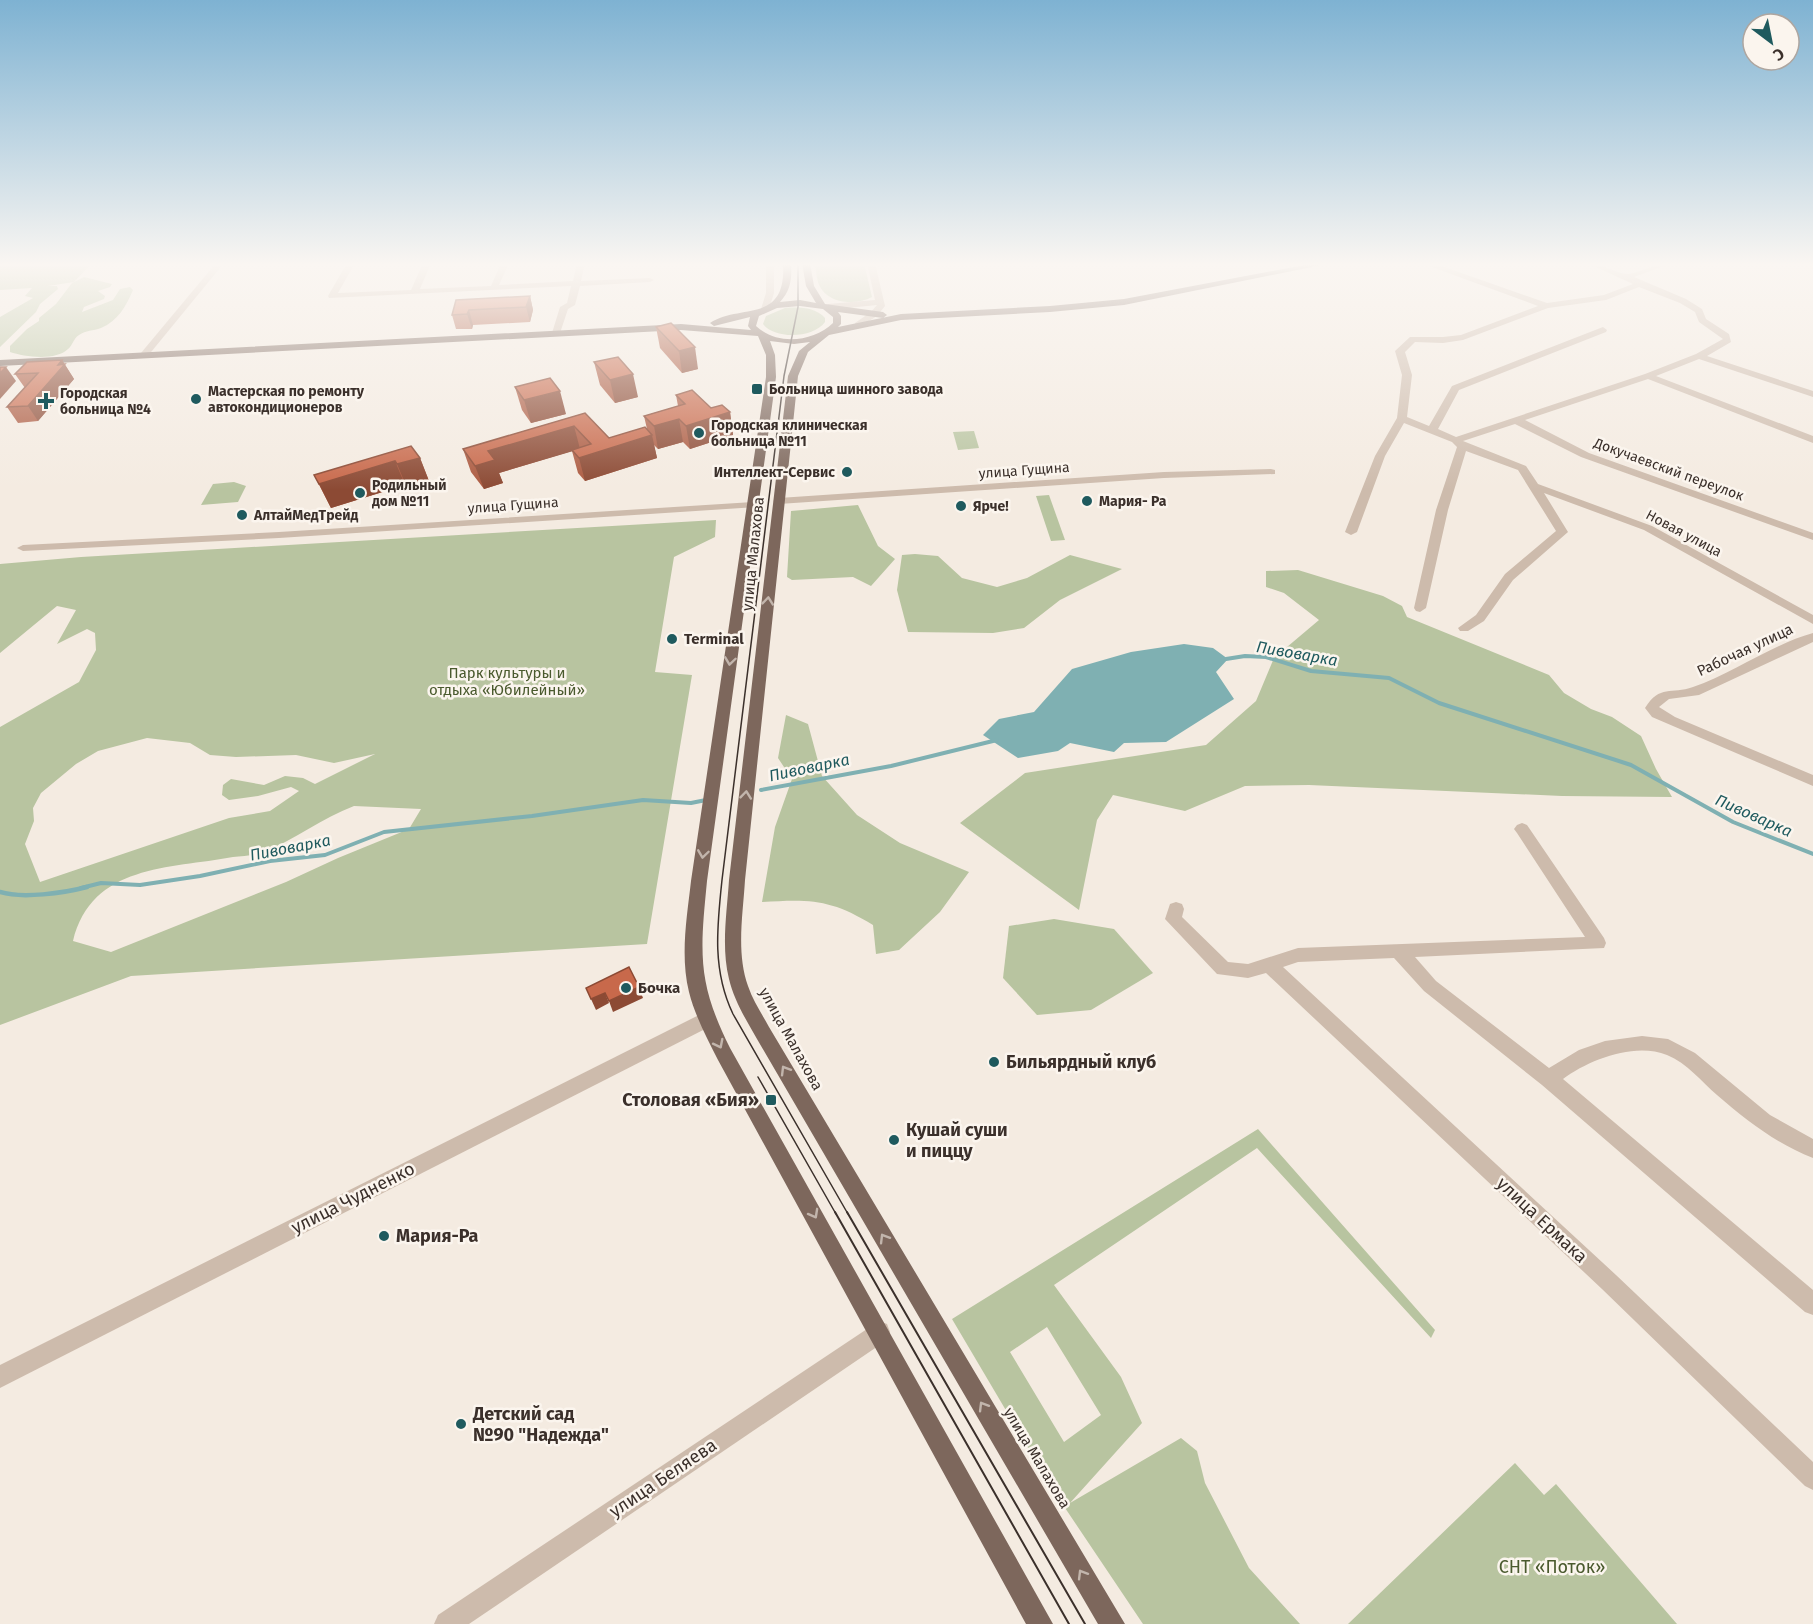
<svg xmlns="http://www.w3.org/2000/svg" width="1813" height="1624" viewBox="0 0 1813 1624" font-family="'Fira Sans',sans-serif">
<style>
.green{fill:#b8c4a0;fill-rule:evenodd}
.water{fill:#7fb0b2}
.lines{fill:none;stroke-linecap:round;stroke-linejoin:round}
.stream-far1{stroke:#7fb0b2;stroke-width:4}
.stream{stroke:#7fb0b2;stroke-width:4.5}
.minor{fill:#cdbbac;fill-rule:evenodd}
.major{fill:#7d675c;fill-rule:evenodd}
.tram-far1{stroke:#3b302b;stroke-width:1.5}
.tram{stroke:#3b302b;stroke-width:2}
.wall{fill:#ac5a40}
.shaded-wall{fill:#8c4a34}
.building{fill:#c8694b;stroke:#8c4a34;stroke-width:1.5}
.oneway{stroke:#c2b5ac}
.poi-dot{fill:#1f5a5e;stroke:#fbf5ee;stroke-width:2}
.labels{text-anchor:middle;stroke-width:5;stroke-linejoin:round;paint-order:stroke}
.far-poi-label{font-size:14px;font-weight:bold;fill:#3b302b;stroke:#fbf5ee;text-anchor:start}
.far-street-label{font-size:14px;fill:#3b302b;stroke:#fbf5ee}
.street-label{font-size:15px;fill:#3b302b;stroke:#fbf5ee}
.poi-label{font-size:15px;font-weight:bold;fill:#3b302b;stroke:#fbf5ee;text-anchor:start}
.park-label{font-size:15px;fill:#4a5a2e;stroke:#fbf5ee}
.water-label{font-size:16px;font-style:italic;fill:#1f5a5e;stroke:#fbf5ee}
.near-poi-label{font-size:18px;font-weight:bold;fill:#3b302b;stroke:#fbf5ee;text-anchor:start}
.near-street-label{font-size:18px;fill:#3b302b;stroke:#fbf5ee}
.near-park-label{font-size:18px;fill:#4a5a2e;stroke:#fbf5ee}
</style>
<rect width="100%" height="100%" fill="#f4ebe1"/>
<g class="green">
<path d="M0 263H92L74 282 48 286H57L58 289 40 304 36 312 0 347V317L33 298 25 296 32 288 0 290Z"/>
<path d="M815 263H864L872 297C855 306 825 304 818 282 816 276 816 269 815 263Z"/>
<path d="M84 277 112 284 110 287 98 291 105 296 104 299 84 307 82 312 113 300 120 289 130 287 133 290C126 306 118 321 101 328 93 331 86 330 79 335 73 339 73 345 68 349 56 361 25 357 10 352V346L27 329 39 321V318L56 304 72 283Z"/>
<path d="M785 308C799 307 815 307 825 318V322C814 338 775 340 763 324L766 316Z"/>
<path d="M974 431 979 448 958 450 953 432Z"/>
<path d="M234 482 246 486 238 502 201 505 213 484Z"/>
<path d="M1049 495 1065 540 1051 541 1036 496Z"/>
<path d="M858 505 878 546 895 559 871 586 853 577 792 580 787 577 791 511Z"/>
<path d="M716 520 715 537 674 557 655 672 692 675 647 944 131 976 0 1025V727L79 682 96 650 95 633 87 629 57 644 76 610 57 606 0 653V564L81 557ZM147 738 190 743 210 755 236 757 296 755 334 763 375 754 315 784 303 778 285 776 264 785 231 779 223 785 222 795 229 800 258 796 291 787 299 791 270 811 229 818 40 882 25 844 34 821 33 808 41 793 76 764 98 751ZM354 806 421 809 409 829 338 858 286 882 111 952 73 941C92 864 169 869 233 857 243 856 255 855 265 852 295 839 322 818 354 806Z"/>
<path d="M915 554 938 556 962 578 997 587 1027 578 1070 555 1122 569 1060 600 1024 628 993 633 908 632 897 590 902 555Z"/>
<path d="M1298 570 1383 596 1402 606 1407 617 1549 675 1564 693 1591 709 1612 717 1641 736 1656 769 1672 797 1562 796 1309 785 1245 786 1185 811 1113 795 1097 820 1079 910 960 823 1025 773 1206 745 1256 701 1274 658 1319 620 1284 593 1266 587V571Z"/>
<path d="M786 715 808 724 822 776 857 815 900 843 969 872 940 912 899 950 876 954 873 925C831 899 810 899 762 902L775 827 792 779 778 758Z"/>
<path d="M1054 919 1114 929 1153 973 1091 1010 1037 1015 1003 978 1009 926Z"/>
<path d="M1258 1129 1435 1330 1431 1338 1257 1148 1054 1285 1121 1377 1142 1423 1070 1503 1181 1438 1197 1451 1205 1483 1249 1568 1300 1624H1143L1053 1490 952 1319ZM1047 1327 1101 1415 1064 1442 1010 1352Z"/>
<path d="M1515 1463 1544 1495 1556 1484 1677 1624H1348Z"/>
</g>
<path class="water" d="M1184 644 1213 648 1228 659 1216 672 1234 699 1166 742 1124 743 1114 752 1070 743 1058 751 1018 758 983 735 999 719 1034 712 1072 669 1131 652Z"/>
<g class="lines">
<g class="stream-far1">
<path d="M1226 659 1245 656 1266 657 1311 671 1389 678 1439 703 1631 765 1733 822 1813 854"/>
<path d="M761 790 891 766 997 740"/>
<path d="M81 888 101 883 140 885 200 876 270 861 325 855 384 832 532 816 643 800 691 803 706 800"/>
</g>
<path class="stream" d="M0 892C22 899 64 893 87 887"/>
<g class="minor">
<path d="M216 263H224L147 357H141V353Z"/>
<path d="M347 263H355L338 293 411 290 423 263H431L420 289 491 286 501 263H509L499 285 573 281 577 263H585L581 281 650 278 654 280 650 282 580 286 575 305 568 309 560 333 556 336 552 333 560 307 567 303 571 286 329 298 328 296Z"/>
<path d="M766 263H774V293L769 309 765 312 761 309 766 293Z"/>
<path d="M867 263H875L885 306 877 316 858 328 855 327V323L871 312 877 305 828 310 824 307 828 304 875 300Z"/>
<path d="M1421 263H1433L1547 303 1604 295 1633 284 1587 263C1601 263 1618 275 1629 274 1644 271 1656 263 1672 263L1634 277 1686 299 1702 309 1706 319 1729 334 1731 342 1707 356 1813 391V397L1699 359 1656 376 1813 436V443L1648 379 1525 420 1589 453 1813 533V540L1581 457 1515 424 1463 441 1526 466 1538 484 1652 526 1813 615V624L1644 530 1544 493 1568 532 1513 580 1484 621 1468 631H1460L1458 628 1476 615 1505 574 1556 531 1518 470 1466 451 1448 510 1426 608 1420 612 1416 611 1414 608 1436 510 1457 447 1452 442 1404 423 1385 456 1357 532 1351 535 1345 532 1375 456 1397 418 1402 375 1395 351 1410 337H1443L1461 335 1538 306ZM1639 287 1680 303 1695 312 1699 322 1723 339 1696 354 1645 374 1456 437 1438 429 1459 390 1606 332 1607 330 1603 327 1452 386 1429 426 1407 417 1412 375 1405 352 1415 342 1443 343 1463 340 1548 308 1606 300Z"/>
<path d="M1271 469 1275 470V474L1164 478 779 504 773 501 779 498 1164 472Z"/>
<path d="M753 502 757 503V507L279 538 23 551 17 548 23 545 279 532Z"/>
<path d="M1813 633V642L1699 695 1669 699 1659 707 1675 717 1813 775V786L1652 717 1645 708C1660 684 1671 695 1693 687 1733 673 1773 644 1813 633Z"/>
<path d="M1522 823 1527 825 1604 938 1606 943 1604 948 1415 957 1436 981 1549 1068 1579 1050 1605 1041 1642 1036 1668 1039 1695 1053 1770 1115 1813 1139V1158C1777 1144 1747 1121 1717 1095 1702 1082 1687 1063 1667 1055 1634 1042 1589 1060 1563 1079L1813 1290V1315L1805 1312 1542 1085 1424 991 1394 958 1298 962 1283 967 1616 1275 1813 1462V1490L1805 1486 1602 1289 1266 973 1248 978 1217 974 1165 919 1170 904 1176 902 1182 904 1184 909 1182 917 1228 962 1248 964 1298 948 1585 937 1517 833 1514 829 1517 825Z"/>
<path d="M707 1011 713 1013 716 1019 713 1025 0 1388V1365Z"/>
<path d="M879 1321 887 1324 890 1332 887 1340 469 1624H434L438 1615Z"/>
</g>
<path class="major" d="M783 263H791C792 278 791 290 780 302L800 300 816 303 806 286 802 263H810L814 286 825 304 883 312 887 315 883 318 838 312 841 316V324L838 327 901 314 1050 306 1124 299 1315 263H1332L1124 305 1050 312 901 320 829 335 808 352 798 376 745 880C743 914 736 953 748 986 753 1001 762 1014 769 1027L1125 1624H1098L757 1039C746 1020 734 1000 729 979 721 947 727 912 729 880L788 376 799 351 810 342 794 344 770 341 775 355 776 377 707 881C700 953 697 982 730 1048L1053 1624H1026L718 1060C707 1038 695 1016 689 992 680 955 687 917 691 881L766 377V355L758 336 681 330 0 366V360L681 324 751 330 748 326 750 317 714 326 710 323C740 303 787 325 783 263ZM800 306 823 309 833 317V323C813 342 777 346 756 326L759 316 777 308Z"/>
<g class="tram-far1">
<path d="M798 263V307L784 376 722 880C717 927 712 970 733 1014L848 1214"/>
<path d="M758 1077 836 1214"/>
</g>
<g class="tram">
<path d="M835 1212 1069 1624"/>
<path d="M847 1212 1085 1624"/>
</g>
</g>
<g class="wall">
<path d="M530 296 533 310 530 322 473 325 472 329H456L452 315 456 300Z"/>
<path d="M656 327 698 369 682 373 660 348Z"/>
<path d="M62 360 74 379 38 421 18 423 7 407 25 388 15 374Z"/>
<path d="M594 362 638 397 615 403 600 385Z"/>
<path d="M515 387 566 414 531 423 522 410Z"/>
<path d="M676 395 711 408 730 412 733 435 690 449 683 442 658 449 654 445 657 458 585 481 578 473 572 451 499 473 503 483 484 489 471 472 463 449 585 413 609 438 647 429 644 416 678 406Z"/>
<path d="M420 458 429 481 407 488 405 485 331 508 314 475Z"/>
</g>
<g class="shaded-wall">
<path d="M530 296 533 310 530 322 526 307Z"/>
<path d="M469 310 473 325 472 329 467 314Z"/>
<path d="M695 347 698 369 682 373 679 351Z"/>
<path d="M62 360 74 379 38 421 28 406Z"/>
<path d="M6 367 16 381 0 399V373Z"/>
<path d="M633 374 638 397 615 403 610 380Z"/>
<path d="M560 391 566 414 531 423 524 400Z"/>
<path d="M730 412 733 435 690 449 686 426Z"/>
<path d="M679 419 683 442 658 449 654 426Z"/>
<path d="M574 426 580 449 499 473 503 483 484 489 475 466 488 451Z"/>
<path d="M652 435 657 458 585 481 579 458Z"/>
<path d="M420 458 429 481 407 488 397 464Z"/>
<path d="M395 461 405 485 331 508 319 484Z"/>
<path d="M639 987 643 998 613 1012 609 1001Z"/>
<path d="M605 993 609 1003 596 1010 591 999Z"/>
</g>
<g class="building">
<path d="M530 296 526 307 469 310 467 314 452 315 456 300Z"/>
<path d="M671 323 695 347 679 351 656 327Z"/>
<path d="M618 357 633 374 610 380 594 362Z"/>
<path d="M62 360 58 365 65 364 28 406 7 407 38 373 15 374 27 362Z"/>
<path d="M0 367H6L0 373Z"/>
<path d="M550 378 560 391 524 400 515 387Z"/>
<path d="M692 390 711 408 722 405 730 412 686 426 679 419 654 426 644 416 685 404 676 395Z"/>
<path d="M585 413 609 438 645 427 652 435 579 458 572 450 591 444 574 426 488 451 495 460 475 466 463 449Z"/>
<path d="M411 446 420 458 397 464 395 461 319 484 314 475Z"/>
<path d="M629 967 639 987 609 1001 605 993 591 999 586 988Z"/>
</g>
<defs><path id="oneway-chevron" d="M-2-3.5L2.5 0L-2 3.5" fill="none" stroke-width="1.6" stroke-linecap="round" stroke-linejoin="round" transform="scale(1.5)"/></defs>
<g class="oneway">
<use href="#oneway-chevron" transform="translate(768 601) rotate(-84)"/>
<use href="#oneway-chevron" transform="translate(730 661) rotate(98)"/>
<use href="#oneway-chevron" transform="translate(746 795) rotate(-84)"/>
<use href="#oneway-chevron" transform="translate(703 854) rotate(98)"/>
<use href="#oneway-chevron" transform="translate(719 1044) rotate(63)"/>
<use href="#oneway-chevron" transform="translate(785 1070) rotate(-121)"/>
<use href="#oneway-chevron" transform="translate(814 1214) rotate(61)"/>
<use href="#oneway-chevron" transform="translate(884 1238) rotate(-121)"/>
<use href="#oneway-chevron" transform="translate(983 1406) rotate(-121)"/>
<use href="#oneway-chevron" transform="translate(1082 1574) rotate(-121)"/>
</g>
<linearGradient id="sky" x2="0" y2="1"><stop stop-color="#7eb2d2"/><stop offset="0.54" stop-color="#faf6f2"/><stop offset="1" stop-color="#faf6f2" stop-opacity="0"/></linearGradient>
<rect width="1813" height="490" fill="url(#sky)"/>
<g class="poi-dot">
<rect x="751" y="383" width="12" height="12" rx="3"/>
<circle cx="196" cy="399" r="6"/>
<path d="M43 392h6v6h6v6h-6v6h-6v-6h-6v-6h6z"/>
<circle cx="699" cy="433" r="6"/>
<circle cx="847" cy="472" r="6"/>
<circle cx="360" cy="493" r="6"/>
<circle cx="1087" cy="501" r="6"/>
<circle cx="961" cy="506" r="6"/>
<circle cx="242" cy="515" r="6"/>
<circle cx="672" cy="639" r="6"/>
<circle cx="626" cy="988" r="6"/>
<circle cx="994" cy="1062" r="6"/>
<rect x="765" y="1094" width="12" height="12" rx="3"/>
<circle cx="894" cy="1140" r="6"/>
<circle cx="384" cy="1236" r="6"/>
<circle cx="461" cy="1424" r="6"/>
</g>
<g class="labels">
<g class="far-poi-label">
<text x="769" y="394">Больница шинного завода</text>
<text x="208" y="396">Мастерская по ремонту<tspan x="208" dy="16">автокондиционеров</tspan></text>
<text x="60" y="398">Городская<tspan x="60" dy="16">больница №4</tspan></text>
<text x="711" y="430">Городская клиническая<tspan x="711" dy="16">больница №11</tspan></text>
<text x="835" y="477" text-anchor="end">Интеллект-Сервис</text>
<text x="372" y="490">Родильный<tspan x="372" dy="16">дом №11</tspan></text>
<text x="1099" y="506">Мария- Ра</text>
<text x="973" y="511">Ярче!</text>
<text x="254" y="520">АлтайМедТрейд</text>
</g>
<g class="far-street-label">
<text transform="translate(1669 469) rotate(20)" y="5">Докучаевский переулок</text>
<text transform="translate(1024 470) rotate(-4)" y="5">улица Гущина</text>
<text transform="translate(513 505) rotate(-4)" y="5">улица Гущина</text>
<text transform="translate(1684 533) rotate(28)" y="5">Новая улица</text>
</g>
<g class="street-label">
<text transform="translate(753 554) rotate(-84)" y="5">улица Малахова</text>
<text transform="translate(1745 650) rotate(-25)" y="5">Рабочая улица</text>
<text transform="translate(791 1039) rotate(61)" y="5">улица Малахова</text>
<text transform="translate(1037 1458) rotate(59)" y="5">улица Малахова</text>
</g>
<g class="poi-label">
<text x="684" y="644">Terminal</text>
<text x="638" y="993">Бочка</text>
</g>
<g class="park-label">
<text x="507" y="678">Парк культуры и<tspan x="507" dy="17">отдыха «Юбилейный»</tspan></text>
</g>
<g class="water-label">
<text transform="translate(1297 653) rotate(10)" y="6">Пивоварка</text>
<text transform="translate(809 767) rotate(-12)" y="6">Пивоварка</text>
<text transform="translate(1754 815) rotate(24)" y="6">Пивоварка</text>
<text transform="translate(290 847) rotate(-11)" y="6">Пивоварка</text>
</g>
<g class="near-poi-label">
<text x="1006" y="1068">Бильярдный клуб</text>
<text x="759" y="1106" text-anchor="end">Столовая «Бия»</text>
<text x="906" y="1136">Кушай суши<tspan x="906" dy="21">и пиццу</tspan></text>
<text x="396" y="1242">Мария-Ра</text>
<text x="473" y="1420">Детский сад<tspan x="473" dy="21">№90 "Надежда"</tspan></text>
</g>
<g class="near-street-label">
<text transform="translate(353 1198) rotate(-27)" y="6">улица Чудненко</text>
<text transform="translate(1542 1220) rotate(43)" y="6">улица Ермака</text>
<text transform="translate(663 1478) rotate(-34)" y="6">улица Беляева</text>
</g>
<g class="near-park-label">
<text x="1552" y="1573">СНТ «Поток»</text>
</g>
</g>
<g transform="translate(1771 42) rotate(148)"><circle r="28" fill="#fbf5ee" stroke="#aea6a0" stroke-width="1.5"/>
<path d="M0-4.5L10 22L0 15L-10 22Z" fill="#1f5a5e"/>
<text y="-9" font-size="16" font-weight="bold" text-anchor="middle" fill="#3b302b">С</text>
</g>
</svg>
